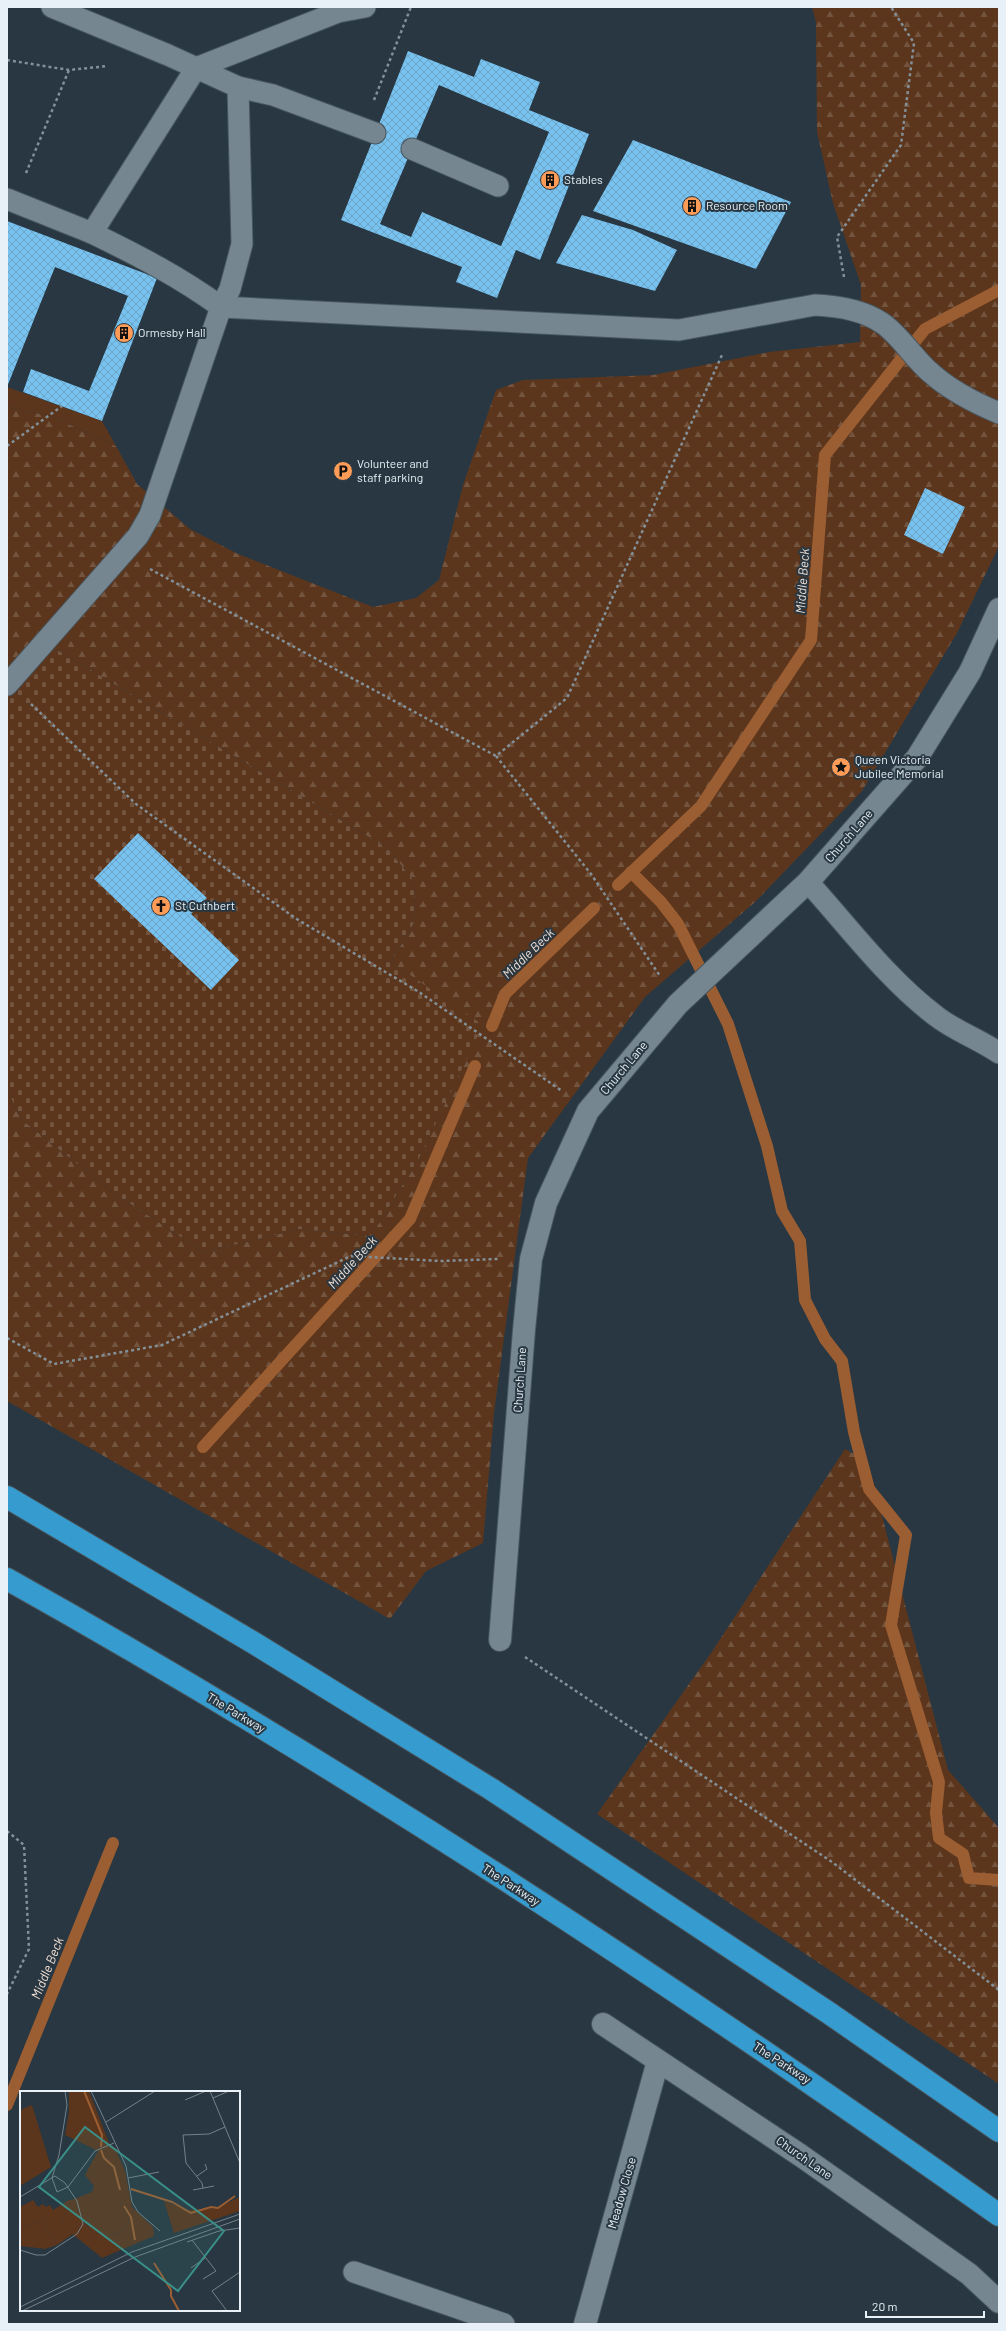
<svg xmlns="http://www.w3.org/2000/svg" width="1006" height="2331" viewBox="0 0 1006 2331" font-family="Barlow,sans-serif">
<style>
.forest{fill:url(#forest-firs)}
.cemetery{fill:url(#cemetery-stones)}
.garden{fill:#5b361d}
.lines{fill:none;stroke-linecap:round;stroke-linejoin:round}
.stream{stroke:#9b5d32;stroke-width:12}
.building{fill:url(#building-cross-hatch);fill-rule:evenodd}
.service-casing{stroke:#48555d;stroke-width:23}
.minor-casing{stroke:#48555d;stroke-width:24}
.trunk-casing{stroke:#48555d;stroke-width:24}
.path{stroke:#839098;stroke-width:2.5;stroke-dasharray:3 3;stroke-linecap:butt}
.service{stroke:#758691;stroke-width:21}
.minor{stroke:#758691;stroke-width:22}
.trunk{stroke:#369bce;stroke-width:22}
.labels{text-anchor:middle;stroke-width:4;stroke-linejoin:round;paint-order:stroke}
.poi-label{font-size:12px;fill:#e7f1f7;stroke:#283741;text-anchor:start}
.street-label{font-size:12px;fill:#e7f1f7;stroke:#283741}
.water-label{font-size:13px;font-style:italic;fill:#f1dfd3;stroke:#283741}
.inset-river{fill:none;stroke:#9b5d32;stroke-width:2}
.inset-road{fill:none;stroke:#74818a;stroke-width:1}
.view{fill:#3a8f89;fill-opacity:0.15;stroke:#3a8f89;stroke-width:2}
.inset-edge{fill:none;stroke:#e7f1f7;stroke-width:2}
</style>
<defs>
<pattern id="forest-firs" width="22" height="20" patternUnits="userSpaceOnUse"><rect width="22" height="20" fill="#5b361d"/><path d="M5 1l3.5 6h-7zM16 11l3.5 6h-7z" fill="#73543f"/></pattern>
<pattern id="cemetery-stones" width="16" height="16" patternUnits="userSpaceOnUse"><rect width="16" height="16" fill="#5b361d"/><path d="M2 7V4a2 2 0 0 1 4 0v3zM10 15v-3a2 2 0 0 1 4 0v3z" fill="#73543f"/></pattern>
<pattern id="building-cross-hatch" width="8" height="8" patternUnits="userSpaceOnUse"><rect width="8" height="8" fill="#78c2f0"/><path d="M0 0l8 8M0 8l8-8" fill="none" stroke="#6ba4c6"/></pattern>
</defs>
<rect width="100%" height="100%" fill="#283741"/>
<g class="forest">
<path d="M812 7H999V546L957 633 862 791 755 902 645 997 528 1158 494 1413 483 1543 426 1571 390 1619 7 1401V1089L21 1119 114 1193 204 1252 299 1229 371 1236 419 1158 482 1025 391 962 415 921 414 881 387 848 49 645 7 703V407L51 416 116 446 137 484 190 529 238 554 373 607 416 598 439 580 463 485 496 390 523 380 653 375 769 352 860 342 861 285 833 203 817 132 816 22Z"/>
<path d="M845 1449 868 1462 948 1770 999 1828V2084L597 1814 711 1653Z"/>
</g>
<path class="cemetery" d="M49 645 387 848 414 881 415 921 391 962 483 1025 419 1158 371 1236 299 1229 204 1252 114 1193 21 1119 7 1089V703Z"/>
<path class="garden" d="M7 387 102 421 116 446 51 416 7 407Z"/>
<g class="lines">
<g class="stream">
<path d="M631 872 661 902 678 924 728 1024 767 1146 782 1211 800 1241 805 1300 825 1339 842 1361 854 1432 869 1489 906 1535 891 1625 939 1782 936 1813 939 1838 963 1854 969 1878 999 1880"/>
<path d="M618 885 701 806 811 640 825 455 925 329 999 290"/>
<path d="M492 1026 505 994 594 908"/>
<path d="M203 1447 410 1219 475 1066"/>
<path d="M7 2105 113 1843"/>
</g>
</g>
<g class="building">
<path d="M408 51 474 77 481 59 540 82 529 110 589 134 540 260 516 250 497 298 456 282 462 267 341 220ZM439 85 549 132 501 246 422 212 411 237 380 224Z"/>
<path d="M633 140 791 202 756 269 593 211Z"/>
<path d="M582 215 633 230 677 250 655 291 556 263Z"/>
<path d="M7 221 157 278 102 421 23 392 31 369 89 391 128 296 55 267 7 387Z"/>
<path d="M925 488 965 507 943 554 904 535Z"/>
<path d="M138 833 207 898 191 914 239 960 211 990 94 879Z"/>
</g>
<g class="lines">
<g class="service-casing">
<g id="service">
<path d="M365 7 338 12 196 68 92 233C137 255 180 277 221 307L679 330 815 305C838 306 863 310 882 323 899 334 915 360 931 373 951 391 975 403 999 413"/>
<path d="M238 87 273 95 375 133"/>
<path d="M412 149 498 186"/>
<path d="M7 199 92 233"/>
<path d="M7 685 138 536 150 515 221 307 230 289 242 244 238 87 168 55 52 7"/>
<path d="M808 882C848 926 888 980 936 1016 955 1031 979 1039 999 1053"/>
<path d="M354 2272 504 2324"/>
</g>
</g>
<g class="minor-casing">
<g id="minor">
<path d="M500 1640 524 1330 531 1259 546 1203 588 1111 678 1004 808 882 917 758 970 672 999 609"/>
<path d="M603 2024 800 2155 969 2274 999 2302"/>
<path d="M585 2324 658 2061"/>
</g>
</g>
<g class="trunk-casing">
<g id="trunk">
<path d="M7 1497 254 1643 491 1789 829 2013 999 2131"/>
<path d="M7 1579C350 1771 679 1988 999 2215"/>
</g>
</g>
<g class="path">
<path d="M7 60 69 70 108 66"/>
<path d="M374 100 411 7"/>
<path d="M26 173 69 70"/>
<path d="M844 277 837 237 901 145 914 43 891 7"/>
<path d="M7 446 62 406"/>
<path d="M150 569 496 756 567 698 722 355"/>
<path d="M31 704 136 804 295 918 419 992 562 1091"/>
<path d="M496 756 591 874 660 976"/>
<path d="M7 1338 54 1364 162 1345 351 1256 440 1261 498 1259"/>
<path d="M525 1657 832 1862 999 1990"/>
<path d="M7 1831 24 1845 29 1949 7 1994"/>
</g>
<use href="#service" class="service"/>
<use href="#minor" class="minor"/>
<use href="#trunk" class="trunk"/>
</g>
<defs>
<g id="building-disc" transform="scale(1)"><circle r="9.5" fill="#fe9c57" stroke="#283741"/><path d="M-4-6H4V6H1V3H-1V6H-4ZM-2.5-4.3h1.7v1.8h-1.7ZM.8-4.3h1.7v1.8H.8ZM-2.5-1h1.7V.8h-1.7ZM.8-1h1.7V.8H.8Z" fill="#111"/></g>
<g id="parking-disc" transform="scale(1)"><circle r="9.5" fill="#fe9c57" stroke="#283741"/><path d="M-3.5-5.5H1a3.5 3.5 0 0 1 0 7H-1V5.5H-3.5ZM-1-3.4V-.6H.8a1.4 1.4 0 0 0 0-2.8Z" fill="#111"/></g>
<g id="sight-disc" transform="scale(1)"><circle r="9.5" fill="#fe9c57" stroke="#283741"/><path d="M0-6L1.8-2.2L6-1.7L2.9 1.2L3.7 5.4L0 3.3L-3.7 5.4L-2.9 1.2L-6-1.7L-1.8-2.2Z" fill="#111"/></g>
<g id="church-disc" transform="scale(1)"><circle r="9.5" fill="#fe9c57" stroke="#283741"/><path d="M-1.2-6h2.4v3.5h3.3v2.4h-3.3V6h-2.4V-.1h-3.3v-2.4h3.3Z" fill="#111"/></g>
</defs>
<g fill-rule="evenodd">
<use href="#building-disc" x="550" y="180"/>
<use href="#building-disc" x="692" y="206"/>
<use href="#building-disc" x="124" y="333"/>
<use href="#parking-disc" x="343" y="471"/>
<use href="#sight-disc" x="841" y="767"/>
<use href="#church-disc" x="161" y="906"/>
</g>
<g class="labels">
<g class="poi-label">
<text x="564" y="184">Stables</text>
<text x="706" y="210">Resource Room</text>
<text x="138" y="337">Ormesby Hall</text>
<text x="357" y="468">Volunteer and<tspan x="357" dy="14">staff parking</tspan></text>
<text x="855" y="764">Queen Victoria<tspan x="855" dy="14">Jubilee Memorial</tspan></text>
<text x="175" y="910">St Cuthbert</text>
</g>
<g class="street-label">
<text transform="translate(849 836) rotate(-49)" y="4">Church Lane</text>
<text transform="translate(624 1068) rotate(-50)" y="4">Church Lane</text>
<text transform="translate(520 1380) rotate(-86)" y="4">Church Lane</text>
<text transform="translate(236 1713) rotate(31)" y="4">The Parkway</text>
<text transform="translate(511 1885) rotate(33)" y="4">The Parkway</text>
<text transform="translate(782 2063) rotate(33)" y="4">The Parkway</text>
<text transform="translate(804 2158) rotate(35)" y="4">Church Lane</text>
<text transform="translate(622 2193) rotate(-74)" y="4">Meadow Close</text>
</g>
<g class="water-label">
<text transform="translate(802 581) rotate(-86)" y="5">Middle Beck</text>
<text transform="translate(528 953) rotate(-44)" y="5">Middle Beck</text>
<text transform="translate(352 1262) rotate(-48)" y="5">Middle Beck</text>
<text transform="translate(47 1968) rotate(-68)" y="5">Middle Beck</text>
</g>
</g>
<g transform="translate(20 2091)">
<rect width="220" height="220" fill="#283741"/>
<path d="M12 14 31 76 0 95V19Z" fill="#5b361d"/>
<path d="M49 0H69L89 52 95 57 105 80 112 116 133 136 134 145 82 167 50 141 42 128 48 120 41 116 46 111 72 101 74 95 65 84 78 60 45 44 49 21ZM102 113 110 129 103 140 87 145 72 141 62 130ZM220 106V120L154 142 144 110 168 119 197 117ZM21 129 37 154 25 158 0 155V137Z" fill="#5b361d" fill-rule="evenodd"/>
<path d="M91 111 94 115 102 113 110 129 103 140 96 142 87 145 72 141 62 129 60 122Z" fill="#5b361d"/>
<path d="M13 109 18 116 23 113 26 116 30 114 33 119 49 109H51L41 116 48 120 42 128 53 143 37 154 21 129 0 137V116Z" fill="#5b361d"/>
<path class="inset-river" d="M64 0 82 44 81 56M81 59 84 67 94 76 100 99M111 98 152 111 171 122 191 116 198 117 215 105M104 115 111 126 115 149M134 172 151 199V205L159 220"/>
<path class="inset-road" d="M45 0 47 14 39 64 32 87 37 101 48 96 75 60 94 52M71 0 106 75 112 111 118 121 140 140M190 0 220 72M193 7 209 0M165 9 186 0M86 31 135 0M177 85 187 78 185 73M108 87 139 81M183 97 182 92 166 72 163 44 189 43 205 36M173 99 194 95M0 106 35 85 45 92 57 110 63 133 57 143 25 164H16L0 159M172 149 196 180 183 188M167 151 199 140 220 137M171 177 185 167M0 216 112 161 220 123M2 220 115 166 220 128M207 220 192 200 220 181"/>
<path class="view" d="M65 36 204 140 158 200 19 96Z"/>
<rect width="220" height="220" class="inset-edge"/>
</g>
<rect width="1006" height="2331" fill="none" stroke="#e7f1f7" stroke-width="16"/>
<path d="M866 2311v6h118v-6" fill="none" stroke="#e7f1f7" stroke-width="2"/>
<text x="872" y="2311" font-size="12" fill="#e7f1f7" stroke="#283741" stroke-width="3" paint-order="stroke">20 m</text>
</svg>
